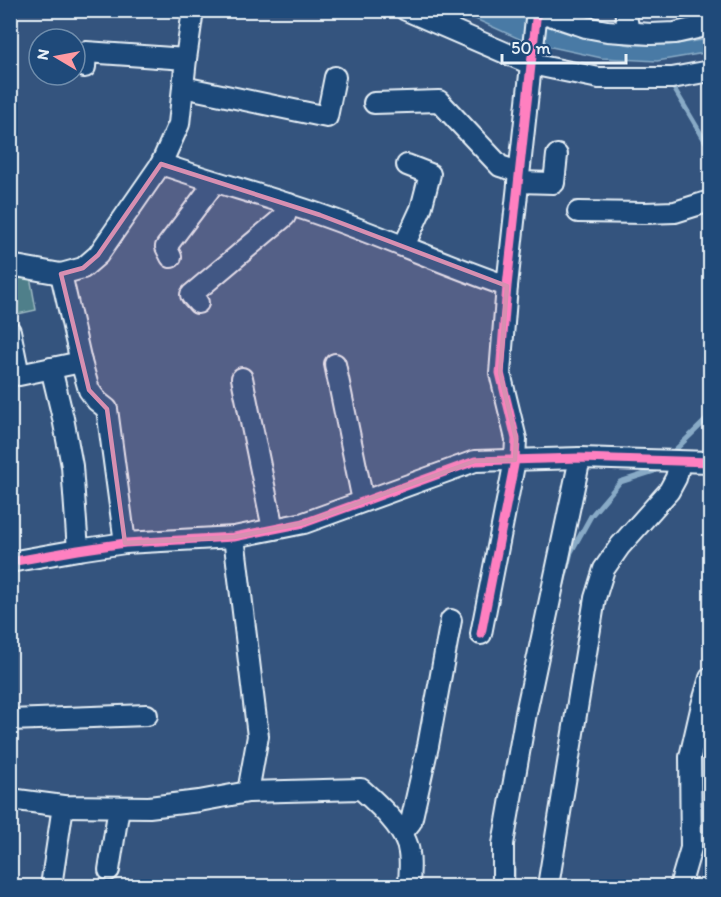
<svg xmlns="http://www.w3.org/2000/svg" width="721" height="897" viewBox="0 0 721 897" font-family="Itim,sans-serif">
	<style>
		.green { fill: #4f7f8a; stroke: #9cb8c1; stroke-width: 1.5 }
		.water { fill: #487aa5; stroke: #88aac6; stroke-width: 1.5 }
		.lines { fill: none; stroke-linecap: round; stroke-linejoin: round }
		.stream { stroke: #88aac6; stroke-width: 5 }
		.minor-casing { stroke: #e8f1f8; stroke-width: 24 }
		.minor { stroke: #1f4a7a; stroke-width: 20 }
		.cycleway-casing { stroke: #1f4a7a; stroke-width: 13 }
		.cycleway { stroke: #ff80c0; stroke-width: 9 }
		.marked { fill: #d78fb1; fill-opacity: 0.2; stroke: #d78fb1; stroke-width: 4.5; stroke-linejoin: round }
	</style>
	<rect width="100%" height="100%" fill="#34547e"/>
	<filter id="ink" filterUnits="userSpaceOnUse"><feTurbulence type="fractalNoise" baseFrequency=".0167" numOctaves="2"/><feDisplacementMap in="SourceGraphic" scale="12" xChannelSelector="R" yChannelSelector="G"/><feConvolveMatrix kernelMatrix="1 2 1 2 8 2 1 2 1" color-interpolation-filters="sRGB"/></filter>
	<g filter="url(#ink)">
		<polygon class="green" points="16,276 30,276 36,310 13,315 11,299 10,280"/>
		<polygon class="water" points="458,11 503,11 573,35 631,45 668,45 710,39 710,52 657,61 602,58 524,41"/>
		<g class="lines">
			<g class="stream">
				<polyline points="675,90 707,144 710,165"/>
				<polyline points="710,331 704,359 710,391"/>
				<polyline points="670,455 706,420 710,396"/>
				<polyline points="563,584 571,552 591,516 620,482 654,471 659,466"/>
				<polyline points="513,864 513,886"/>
			</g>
			<defs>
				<g id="minor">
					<polyline points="406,10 531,64 599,78 672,78 710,71"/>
					<polyline points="535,10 586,27 607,31 651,34 675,33 710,25"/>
					<polyline points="625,10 629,32"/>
					<polyline points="85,67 86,52 186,59"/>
					<polyline points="183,87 327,117 335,77"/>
					<polyline points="374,103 439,101 500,166 519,172"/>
					<path d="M 161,164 C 213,182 266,196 318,214 C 382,236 443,264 507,286"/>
					<polyline points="518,182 554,183 557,155"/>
					<polyline points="578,212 645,213 675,212 710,201"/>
					<polyline points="404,246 421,209 430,174 407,165"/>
					<polyline points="171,257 166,247 209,190 213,182"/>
					<polyline points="10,265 61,274 83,268 98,255 161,164 179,124 186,59 193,10"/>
					<polyline points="61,274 81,362 89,390 97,401 107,409 125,543"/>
					<polyline points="198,303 191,295 285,216 289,204"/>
					<polyline points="10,331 19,375 81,362"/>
					<polyline points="335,364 363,501"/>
					<polyline points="51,368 63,418 72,466 78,550"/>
					<polyline points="242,378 273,529"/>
					<polyline points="234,537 258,736 248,792"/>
					<polyline points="10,562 78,550 125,543 234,537 304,523 475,461 580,458 710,462"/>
					<polyline points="481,634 515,460 516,439 500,373 507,286 537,10"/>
					<polyline points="10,720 147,715"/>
					<path d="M 10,799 L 63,806 L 149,807 L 199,801 L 248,792 L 361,789 C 377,803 407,830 409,853 C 411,864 409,876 409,886"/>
					<polyline points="402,833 411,822 428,746 451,620"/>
					<polyline points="109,870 119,807"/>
					<polyline points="51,886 63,806"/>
					<polyline points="503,886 503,844 526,713 580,458"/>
					<polyline points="548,886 595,598 604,569 620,546 669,491 676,478 680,462"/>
					<polyline points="680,886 691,848 690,757 702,705 710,678"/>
				</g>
			</defs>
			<use href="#minor" class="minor-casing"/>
			<use href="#minor" class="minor"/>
			<defs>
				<g id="cycleway">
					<polyline points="10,562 78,550 125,543 234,537 304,523 475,461 580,458 710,462"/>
					<polyline points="481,634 515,460 516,439 500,373 507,286 537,10"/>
				</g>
			</defs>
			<use href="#cycleway" class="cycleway-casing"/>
			<use href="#cycleway" class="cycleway"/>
		</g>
	</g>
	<path class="marked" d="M 161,164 L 320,215 L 507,286 L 500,373 L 516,439 L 515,460 L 475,461 L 304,523 L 234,537 L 125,543 L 107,409 L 89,390 L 61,274 L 83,268 L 98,255 Z"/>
	<rect width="721" height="897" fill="none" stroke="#1f4a7a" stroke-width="36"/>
	<rect x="18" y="18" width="685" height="861" fill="none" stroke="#e8f1f8" stroke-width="2" filter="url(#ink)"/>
	<g transform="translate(57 57) rotate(280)"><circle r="28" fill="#1f4a7a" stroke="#6f8dac" stroke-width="1.5"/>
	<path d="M0-4.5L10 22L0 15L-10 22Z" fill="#ff9aa2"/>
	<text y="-9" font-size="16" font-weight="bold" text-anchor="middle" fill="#e8f1f8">N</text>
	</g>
	<path d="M502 54v9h124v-9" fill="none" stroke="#e8f1f8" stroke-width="3"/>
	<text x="511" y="54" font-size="18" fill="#e8f1f8" stroke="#1f4a7a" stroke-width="4.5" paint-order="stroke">50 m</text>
</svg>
